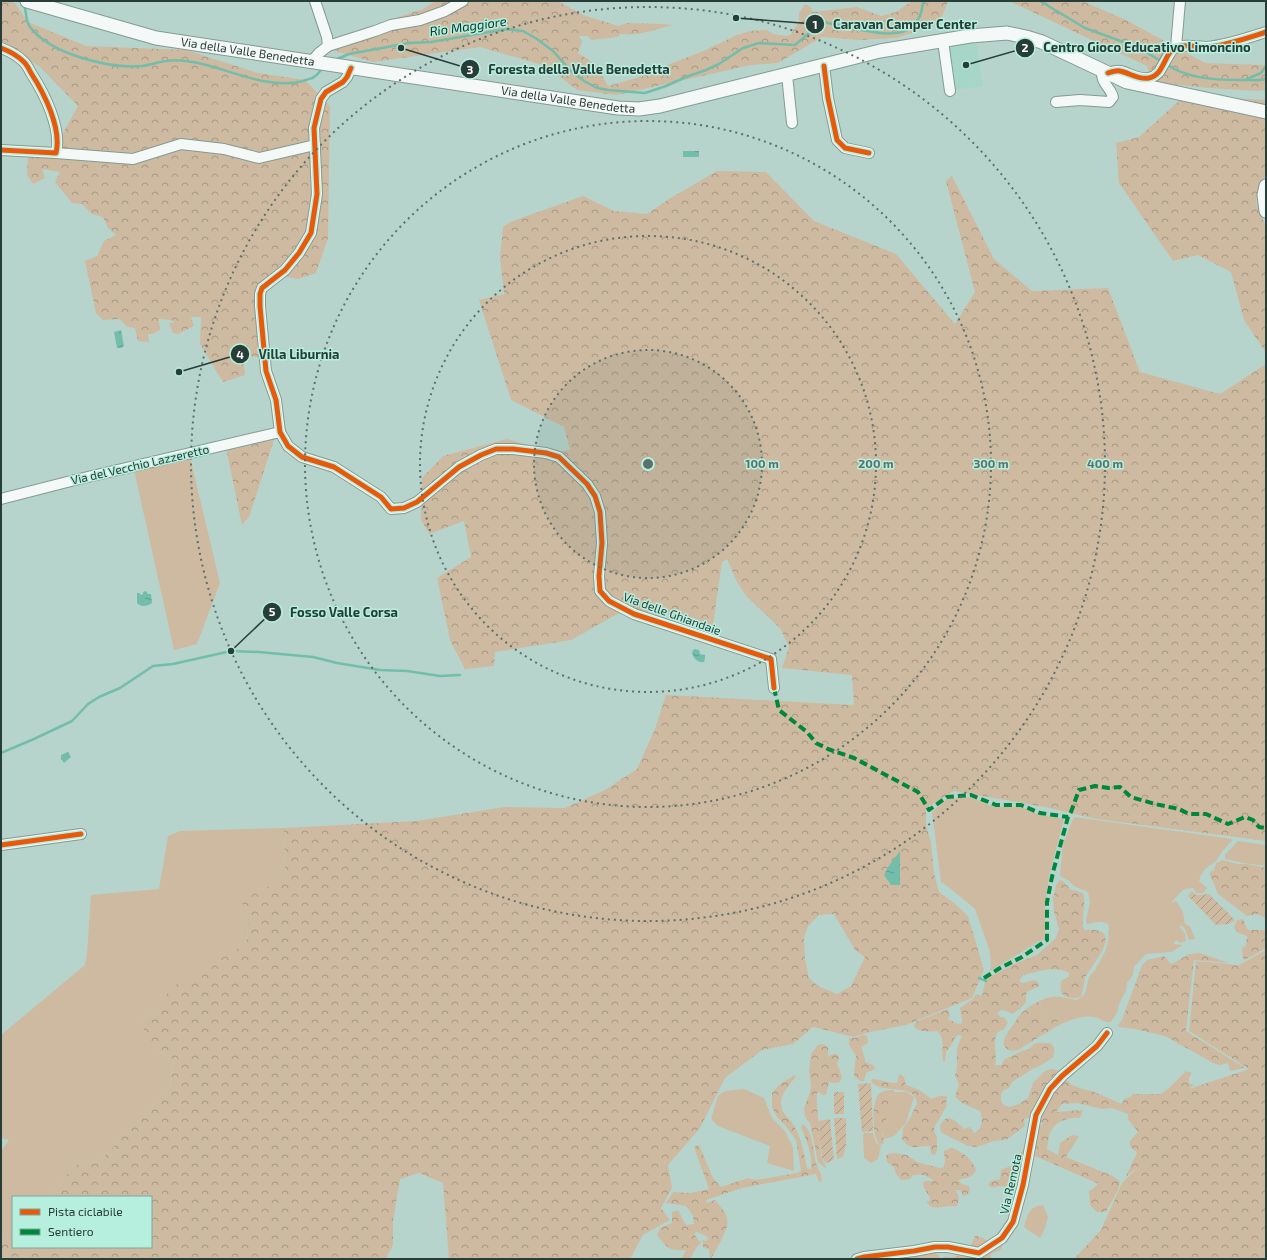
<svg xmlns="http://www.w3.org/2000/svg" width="1267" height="1260" viewBox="0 0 1267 1260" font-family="'Exo 2',sans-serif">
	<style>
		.built { fill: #a5d6c8 }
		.grass { fill: #cdbaa1 }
		.forest { fill: url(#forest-crowns); fill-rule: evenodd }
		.garden { fill: url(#garden-furrows) }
		.water { fill: url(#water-ripples) }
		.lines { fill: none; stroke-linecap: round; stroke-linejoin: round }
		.stream { stroke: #72beaa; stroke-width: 2.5 }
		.minor-casing { stroke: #839a93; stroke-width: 12 }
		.major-casing { stroke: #839a93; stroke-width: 15 }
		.minor { stroke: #f4f9f7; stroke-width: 10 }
		.major { stroke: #f4f9f7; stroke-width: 13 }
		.minor-bridge-casing { stroke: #839a93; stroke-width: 12; stroke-linecap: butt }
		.minor-bridge { stroke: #f4f9f7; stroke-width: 10 }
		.quiet { stroke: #00873e; stroke-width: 4; stroke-dasharray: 8 4; stroke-linecap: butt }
		.cycleway-casing { stroke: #b7efde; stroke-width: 8 }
		.cycleway { stroke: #e8590c; stroke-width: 5 }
		.ring { fill: none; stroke: #59726b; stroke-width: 2; stroke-dasharray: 2 4 }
		.labels { text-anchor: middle; stroke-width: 3; stroke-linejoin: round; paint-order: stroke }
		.street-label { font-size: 12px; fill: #273d37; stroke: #b7efde }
		.water-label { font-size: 13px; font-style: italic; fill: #07352b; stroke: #b7efde }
		.centre { fill: #59726b; stroke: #b7efde; stroke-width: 2 }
		.ring-label { font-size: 12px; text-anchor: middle; font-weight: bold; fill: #59726b; stroke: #b7efde; stroke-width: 3; stroke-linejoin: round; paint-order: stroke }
		.leader { fill: none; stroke: #273d37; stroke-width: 1.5 }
		.callout-dot { fill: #273d37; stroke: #b7efde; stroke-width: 1.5 }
		.mark-label { font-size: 12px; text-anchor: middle; font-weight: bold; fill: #fff }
		.callout-label { font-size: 13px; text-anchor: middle; font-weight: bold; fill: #273d37; stroke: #b7efde; stroke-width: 3; stroke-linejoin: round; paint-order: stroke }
	</style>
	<defs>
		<pattern id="forest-crowns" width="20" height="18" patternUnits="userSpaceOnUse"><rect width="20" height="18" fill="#cdbaa1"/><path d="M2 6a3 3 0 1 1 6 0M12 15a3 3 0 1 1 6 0" fill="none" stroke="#a69884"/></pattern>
		<pattern id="garden-furrows" width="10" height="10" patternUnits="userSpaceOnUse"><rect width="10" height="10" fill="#cdbaa1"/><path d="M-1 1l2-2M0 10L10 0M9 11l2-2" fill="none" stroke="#a69884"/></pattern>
		<pattern id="water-ripples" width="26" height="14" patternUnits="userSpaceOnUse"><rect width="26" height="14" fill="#72beaa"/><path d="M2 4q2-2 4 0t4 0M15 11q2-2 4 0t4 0" fill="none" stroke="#5e9c8b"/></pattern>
	</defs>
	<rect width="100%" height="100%" fill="#b7d4cc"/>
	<polygon class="built" points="976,41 983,86 955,90 949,45"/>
	<g class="grass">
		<polygon points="190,457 220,583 197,644 174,650 134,470"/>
		<polygon points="970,797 994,807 1021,807 1040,815 1064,819 1050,872 1045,901 1045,938 990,971 991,964 990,952 975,909 950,888 941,882 932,812 947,799"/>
		<path d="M 1074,817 L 1233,839 L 1222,852 L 1216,861 L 1205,869 L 1201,875 L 1199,881 L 1207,888 L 1205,891 L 1203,893 L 1196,893 L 1193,888 C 1178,889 1180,895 1171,903 L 1176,901 L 1183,912 L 1185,924 L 1190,926 L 1195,939 L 1189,940 L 1185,929 L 1181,925 L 1180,928 L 1185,933 L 1186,941 L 1179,943 L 1178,941 L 1175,941 L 1174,944 L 1183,945 L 1171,952 L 1146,954 L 1134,967 L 1133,975 L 1127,983 L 1126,991 L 1119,1004 L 1117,1013 L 1111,1022 C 1103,1023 1101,1018 1094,1017 C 1081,1015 1069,1021 1057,1026 L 1058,1019 L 1045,1020 L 1041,1013 L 1042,1000 C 1054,994 1065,998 1077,1000 L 1085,994 L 1089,977 L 1095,970 L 1105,952 L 1108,942 L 1109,925 C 1100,919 1097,923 1087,924 L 1086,921 L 1090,902 L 1088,892 L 1074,886 L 1069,881 L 1060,876 L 1063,844 Z"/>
		<polygon points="284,828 285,879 242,900 248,919 247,939 237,950 158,1010 140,1020 157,1050 173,1059 170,1087 100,1161 75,1165 49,1197 13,1197 13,1232 1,1239 1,1151 9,1140 1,1138 1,1035 85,965 87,954 91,895 159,889 168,836 180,831"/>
		<polygon points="1238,841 1266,845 1266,866 1243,863 1225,859 1225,855"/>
		<polygon points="744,1089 764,1098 772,1118 785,1131 793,1148 794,1171 767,1163 770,1146 718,1126 711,1119 718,1096 725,1091"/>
		<polygon points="895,1092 907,1092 914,1097 906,1123 894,1136 882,1140 888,1097"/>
		<polygon points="864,1133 873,1133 876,1143 881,1146 878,1159 871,1163 864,1158 863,1135"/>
		<path d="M 1043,1205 L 1048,1217 L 1045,1228 L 1040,1238 L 1024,1227 C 1028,1214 1028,1207 1043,1205 Z"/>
		<polygon points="931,1250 940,1256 938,1259 867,1259"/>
	</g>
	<g class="forest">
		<polygon points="1,1 8,1 15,3 28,22 86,46 186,50 258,73 305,80 330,106 328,238 316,273 298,279 281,276 264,281 262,357 243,356 245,375 223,382 200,344 201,317 191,317 194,326 178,334 173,333 169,323 175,322 171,320 158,319 160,326 160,330 153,334 148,334 149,342 138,341 135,328 128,327 119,319 103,320 96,313 85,261 97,256 104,241 116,235 108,228 103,217 92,214 82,204 72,203 55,182 60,172 42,169 45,178 33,184 27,175 28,154 52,153 78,106 40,67 1,41"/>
		<path d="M 436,1 L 558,1 L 583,15 L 618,26 L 627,23 L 664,24 L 672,25 C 655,30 638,36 621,34 L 617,37 L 591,40 L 588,36 L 579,36 L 582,42 L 578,53 L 595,64 L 608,86 L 650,74 L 657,69 L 701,52 L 737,35 L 750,31 L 767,30 L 773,34 L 787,36 L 791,34 L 799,22 L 799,13 L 805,4 L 810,7 L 813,12 L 857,7 L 881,16 L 896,12 L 912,1 L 948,1 L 939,24 L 896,38 L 859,40 L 822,37 L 778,63 L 751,65 L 617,95 L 577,90 L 546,66 L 480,47 L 373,62 L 331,50 L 382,32 L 398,17 L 423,9 Z"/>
		<polygon points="1009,1 1082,1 1126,20 1205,63 1266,65 1266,90 1258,91 1208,88 1152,82 1147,66"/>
		<polygon points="1213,97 1266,100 1266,105 1259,104"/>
		<polygon points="1181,99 1266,114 1266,175 1259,184 1256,202 1261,216 1266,225 1266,353 1244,320 1231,272 1198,255 1173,261 1119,183 1116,143 1139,137"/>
		<path d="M 717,171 L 766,172 L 814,221 L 896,254 L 955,324 L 975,292 L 946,181 L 952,176 L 994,259 L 1032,291 L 1108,288 L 1140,372 L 1220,394 L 1266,364 L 1266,841 L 1096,819 L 1045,807 L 954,791 L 926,808 L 926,825 L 931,842 L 934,873 L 939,892 L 954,903 L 968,916 L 984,970 L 972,998 L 906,1025 L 870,1032 L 854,1037 L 813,1027 L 793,1044 L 762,1050 L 725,1078 L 700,1128 L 668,1165 L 672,1188 L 661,1208 L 670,1220 L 643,1235 L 630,1259 L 449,1259 L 443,1183 L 419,1173 L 400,1179 L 393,1221 L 393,1245 L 386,1259 L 1,1259 L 1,1239 L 13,1232 L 13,1247 L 151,1247 L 151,1197 L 49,1197 L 75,1165 L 100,1161 L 170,1087 L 173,1059 L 157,1050 L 147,1037 L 140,1020 L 158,1010 L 167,994 L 172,987 L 236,950 L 247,939 L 248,919 L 241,900 L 285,878 L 284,828 L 416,821 L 505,807 L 565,808 L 605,790 L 637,769 L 655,729 L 666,695 L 854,705 L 852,675 L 782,668 L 789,647 L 780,628 L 746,596 L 737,582 L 727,559 L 722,562 L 713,625 L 664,613 L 623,611 L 571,640 L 495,652 L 494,666 L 465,669 L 450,640 L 437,578 L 471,557 L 464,521 L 429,534 L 421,520 L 422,478 L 443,456 L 507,439 L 552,452 L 570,450 L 564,427 L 511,400 L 479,300 L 504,294 L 500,257 L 503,227 L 510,222 L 583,196 L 614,211 L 647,214 L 669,199 ZM 834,914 L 855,950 L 865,957 L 851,986 L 837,994 L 818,986 L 809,978 L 805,959 L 804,938 L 808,926 L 819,915 Z"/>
		<polygon points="275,437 249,517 242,525 226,448 243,443 249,446"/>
		<polygon points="1223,860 1237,864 1248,864 1266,868 1266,919 1258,914 1247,916 1218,894 1210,875 1210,872 1214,870 1216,863"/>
		<path d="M 1060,880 L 1063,881 L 1070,889 L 1083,893 C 1087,904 1081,916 1083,927 L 1085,930 C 1126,926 1095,961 1086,976 C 1085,977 1082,994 1081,997 C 1066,1000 1057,996 1062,980 L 1069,977 L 1069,973 C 1054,965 1038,972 1023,975 L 1019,981 L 1022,983 L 1035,980 L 1038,982 L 1039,986 L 1027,992 L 1026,995 L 1026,1002 L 1020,1009 L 1012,1014 C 1007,1011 1004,1009 999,1011 L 998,1014 L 1000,1017 L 1004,1017 L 1008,1023 L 1004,1029 L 998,1032 C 991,1044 998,1052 995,1065 L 1001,1065 L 1005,1059 L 1022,1051 L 1029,1049 L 1034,1044 L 1038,1043 L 1050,1043 C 1056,1048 1055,1052 1052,1058 C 1048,1061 1037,1068 1034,1068 L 1012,1082 L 1009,1088 C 1000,1091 1000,1095 1002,1104 L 1009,1107 L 1019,1104 L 1028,1098 L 1033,1083 L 1045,1071 L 1052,1069 L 1058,1070 L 1061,1073 L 1034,1118 L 1027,1118 L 1024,1119 L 1025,1126 L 1006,1140 L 993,1141 L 984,1145 L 974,1147 L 968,1146 L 944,1134 L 941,1132 L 940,1126 C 947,1111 956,1121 964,1129 L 970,1127 L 974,1133 C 983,1129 983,1120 980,1111 L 962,1103 L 955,1097 L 959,1084 L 955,1076 L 957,1068 L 957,1048 L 962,1036 L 959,1035 L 956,1036 L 952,1044 L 946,1052 L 945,1062 L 943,1061 C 941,1051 946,1039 937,1031 C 930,1032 920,1032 915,1028 L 914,1024 L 918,1021 L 948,1009 L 950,1015 L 948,1019 L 958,1024 L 962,1023 L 962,1020 L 960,1008 L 973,999 L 976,994 L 982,996 L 985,982 L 989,977 L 1019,962 L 1037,955 L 1055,939 L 1059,930 L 1054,911 L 1053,898 L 1056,885 Z"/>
		<polygon points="1243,919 1248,930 1266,930 1266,948 1245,960 1243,959 1242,948 1246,946 1247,936 1239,933 1234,928 1237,920"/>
		<path d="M 1266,950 L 1266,1259 L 1074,1259 L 1101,1230 L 1122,1183 L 1141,1164 L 1125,1178 L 1137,1153 L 1130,1146 L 1130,1141 L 1138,1132 L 1128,1119 L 1128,1114 L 1112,1108 L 1102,1109 L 1077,1103 L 1062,1104 L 1056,1112 L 1083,1110 L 1080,1118 C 1069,1117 1055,1121 1050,1133 C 1048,1138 1048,1144 1047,1149 L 1058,1155 L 1060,1143 L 1072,1135 L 1079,1136 L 1066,1157 L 1113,1176 L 1120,1182 L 1118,1190 L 1106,1212 L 1097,1212 L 1090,1205 L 1089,1191 L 1099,1184 L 1035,1156 L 1037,1130 L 1043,1123 L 1040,1122 L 1039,1118 L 1058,1083 L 1066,1080 L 1072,1085 L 1082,1089 L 1092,1091 L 1122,1104 L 1124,1099 L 1130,1097 L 1133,1094 L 1161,1094 L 1169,1088 L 1186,1071 L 1192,1073 L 1189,1078 L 1189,1083 L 1194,1085 L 1189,1089 L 1249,1069 L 1189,1031 L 1196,961 L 1239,965 Z"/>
		<polygon points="1200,953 1229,963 1194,960 1186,1031 1245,1068 1230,1071 1228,1063 1220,1065 1215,1064 1165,1036 1135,1029 1119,1027 1118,1025 1122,1020 1142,965 1147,960 1164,956 1171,964 1174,963 1189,954"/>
		<path d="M 1042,1000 L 1041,1013 L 1045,1020 L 1054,1017 L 1058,1019 L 1057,1026 L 1018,1050 C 1013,1051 1010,1052 1006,1048 C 998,1042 1012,1027 1016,1021 C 1017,1019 1017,1017 1019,1016 C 1024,1009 1035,1003 1042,1000 Z"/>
		<polygon points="864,1035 867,1036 868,1043 861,1047 865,1058 865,1062 873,1065 875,1069 866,1073 864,1081 860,1081 854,1076 855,1064 856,1056 849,1045 849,1038 854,1038"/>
		<path d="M 822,1044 L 825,1045 L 828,1048 L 828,1057 C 831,1055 835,1052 839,1056 L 839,1059 L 837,1063 L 842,1077 L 840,1082 L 835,1083 L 829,1082 L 826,1095 L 823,1095 L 819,1092 L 817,1093 C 816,1107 819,1122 821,1137 C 821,1143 820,1149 821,1156 C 822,1160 825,1163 826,1167 L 825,1168 L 818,1162 L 810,1123 L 805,1117 L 804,1108 L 810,1092 L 811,1086 L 809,1070 L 811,1054 L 818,1045 Z"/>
		<path d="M 900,1074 L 904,1077 L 906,1085 C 916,1088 924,1092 931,1099 L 939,1096 L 947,1096 L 946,1107 L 934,1128 L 935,1133 L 937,1137 L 937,1150 L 935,1155 L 931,1154 L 930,1146 C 919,1145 911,1152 902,1139 L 903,1128 C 910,1121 912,1112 917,1104 C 916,1081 880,1096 871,1081 L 872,1079 C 880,1079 888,1083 897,1083 L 899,1075 Z"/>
		<path d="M 795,1075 L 796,1076 C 791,1084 781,1092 781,1103 C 781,1111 786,1116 791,1121 C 801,1135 804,1152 807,1168 L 811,1170 C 813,1155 806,1140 801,1127 L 803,1124 C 814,1132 813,1154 817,1166 C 820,1173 821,1171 822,1181 L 819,1182 L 816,1174 L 742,1188 L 706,1200 L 707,1203 L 715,1200 C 719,1205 726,1212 727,1218 C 730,1229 716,1249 711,1259 L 710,1259 L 709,1249 L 703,1248 L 703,1240 L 707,1241 L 708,1238 L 704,1235 L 697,1232 L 694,1234 L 701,1243 L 696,1248 L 690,1259 L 681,1259 L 686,1250 C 669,1251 667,1248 657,1235 L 660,1228 L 672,1223 L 672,1212 L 678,1210 L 686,1225 L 694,1224 L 693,1216 L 686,1206 L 666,1203 L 673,1192 L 690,1193 L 709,1189 L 694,1147 L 699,1145 L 713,1178 L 721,1187 L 748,1178 L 756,1180 L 797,1173 L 801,1171 L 796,1140 L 785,1125 L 777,1117 L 772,1107 L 772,1093 L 780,1084 Z"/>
		<path d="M 894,1090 L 894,1092 L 889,1096 L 885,1126 L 882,1135 L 884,1143 L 880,1145 C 872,1139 871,1101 879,1094 C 883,1090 889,1090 894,1090 Z"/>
		<path d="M 951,1148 C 961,1150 973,1160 976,1170 C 973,1178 966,1178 958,1180 L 962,1184 L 969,1186 L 970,1190 L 968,1194 L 965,1196 L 963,1195 L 960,1190 L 955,1190 C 960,1194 959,1201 957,1206 C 954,1206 952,1206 950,1206 C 941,1206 932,1212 926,1201 L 929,1202 L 930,1198 L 923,1186 L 923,1183 L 925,1181 L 932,1181 L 933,1180 C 928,1175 920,1174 913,1175 L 910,1179 L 901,1180 L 896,1174 L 894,1167 L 887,1162 L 886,1156 L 888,1154 L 894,1153 L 907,1155 L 917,1162 L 940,1168 L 943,1168 L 945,1162 L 944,1151 Z"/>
		<path d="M 1025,1148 L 1021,1178 C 1013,1185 1012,1188 1001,1186 C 996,1186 994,1189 989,1186 L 988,1184 L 991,1181 L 1000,1179 L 1001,1170 L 1005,1168 L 1013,1166 C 1018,1161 1019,1153 1025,1148 Z"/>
		<path d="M 975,1236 C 981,1236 987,1239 989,1244 L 1001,1243 L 1002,1247 L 1000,1250 L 991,1254 L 990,1256 L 993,1259 L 941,1259 C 946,1254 948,1258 953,1257 C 959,1256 966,1252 972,1249 L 971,1245 Z"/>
	</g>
	<g class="garden">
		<polygon points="1192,891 1196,895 1209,894 1235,920 1229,924 1216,925 1188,896"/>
		<polygon points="871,1083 873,1131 862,1132 858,1084"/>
		<rect x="834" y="1092" width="10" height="22"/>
		<polygon points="834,1118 846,1118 846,1144 843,1157 837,1159"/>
		<polygon points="830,1119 834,1160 826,1163 822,1158 819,1121"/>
	</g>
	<g class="water">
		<rect x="683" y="151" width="16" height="6"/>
		<polygon points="121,330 124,346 121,348 117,348 114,332"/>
		<path d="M 146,591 L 148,594 L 151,594 L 152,603 C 147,606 142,608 137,603 L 137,593 L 139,593 L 141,595 L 143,594 L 143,592 Z"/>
		<path d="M 694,649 L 699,650 L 700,654 L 705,655 L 705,658 L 704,662 C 697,663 693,658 692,652 Z"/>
		<polygon points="68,752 71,757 64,763 61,759 61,755"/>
		<polygon points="900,851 900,885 891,885 884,875 888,867"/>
	</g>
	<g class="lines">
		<g class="stream">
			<polyline points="1040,1 1085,28 1137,47 1161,61"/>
			<path d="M 24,5 C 27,13 25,20 30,27 C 50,54 110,69 142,66 C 150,65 158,62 166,61 C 174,59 184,61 193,62 C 228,68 270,92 306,80 C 308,79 312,79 314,77 C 318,75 319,71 323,68"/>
			<path d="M 335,60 L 349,54 L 409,43 L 431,42 L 507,29 L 523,31 L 537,39 L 553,51 L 570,70 L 584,81 L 597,88 L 608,90 L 645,93 L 666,86 L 686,77 L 706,70 L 719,64 L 743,48 L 759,43 L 795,45 L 822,22 C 844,25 887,40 907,30 C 911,28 918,20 920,16 C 922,11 922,6 924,1"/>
			<path d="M 1166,64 C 1188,79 1215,80 1241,80 C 1249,80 1258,81 1266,79"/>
			<polyline points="1247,79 1261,73 1266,66"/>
			<polyline points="1,753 34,739 72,721 88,704 99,697 120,688 153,666 173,664 231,651 259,652 313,657 337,663 380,670 407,671 440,676 460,675"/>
			<polyline points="979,978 986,981"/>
		</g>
		<defs>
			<g id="minor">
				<polyline points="315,1 327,37 328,46"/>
				<polyline points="943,41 950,91"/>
				<polyline points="1176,47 1180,1"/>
				<path d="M 1,48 C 9,51 18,56 24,62 C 27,65 29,69 31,73 C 44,93 62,128 56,153 L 1,150"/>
				<polyline points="311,62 319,53 328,46 375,31 391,25 420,20 445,11 463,1"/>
				<polyline points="824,66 828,98 837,140 845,148 869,153"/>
				<polyline points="351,68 347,77 343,82 326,92 321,99 314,128 317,194 311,233 299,253 285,270 262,288 260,294 260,306 266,371 276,400 280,432 288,446 302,457 334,467 381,497 391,509 404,508 417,502 459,467 481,455 496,449 513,449 546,453 559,457 587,484 595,496 600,512 602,543 599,576 600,591 609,601 634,614 771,659 774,688"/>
				<path d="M 1108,73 C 1111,72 1116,70 1120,71 C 1130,73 1138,80 1149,78 C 1165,75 1164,51 1177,47 C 1187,44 1197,47 1207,47 C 1228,45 1247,38 1266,32"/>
				<polyline points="787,75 792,123"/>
				<path d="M 1056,102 L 1080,100 L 1109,102 L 1113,97 C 1111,88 1099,81 1103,71"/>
				<polyline points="56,153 133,159 181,144 224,149 259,158 315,145"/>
				<polyline points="1,499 75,480 280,432"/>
				<polyline points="1,845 81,834"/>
				<polyline points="857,1259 864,1257 914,1251 935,1247 948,1247 979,1253 1002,1238 1013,1222 1023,1185 1036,1115 1050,1089 1062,1076 1097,1046 1107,1033"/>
			</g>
			<g id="major">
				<path id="s1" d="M 27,1 L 156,38 L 618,108 L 639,109 L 660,106 L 880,51 L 970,36 L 1007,33 L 1026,37 L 1042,42 L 1127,82 L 1266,112"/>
				<polyline points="1266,186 1264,195 1266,211"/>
			</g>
		</defs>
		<use href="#minor" class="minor-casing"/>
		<use href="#major" class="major-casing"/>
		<use href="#minor" class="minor"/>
		<use href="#major" class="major"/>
		<defs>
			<polyline id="minor-bridge" points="1159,72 1170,53"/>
		</defs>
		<use href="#minor-bridge" class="minor-bridge-casing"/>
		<use href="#minor-bridge" class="minor-bridge"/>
		<g class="quiet">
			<polyline points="774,688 779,710 807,732 816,743 828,749 854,758 918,792 929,810 947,797 971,795 996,805 1021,805 1040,813 1068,817"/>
			<polyline points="984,978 1000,968 1022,957 1047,940 1047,902 1053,872 1068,817 1071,812 1079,790 1095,786 1109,788 1120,787 1131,797 1155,804 1179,809 1189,814 1206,814 1228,824 1245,817 1253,820 1259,827 1266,828"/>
		</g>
		<defs>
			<g id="cycleway">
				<path d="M 1,48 C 9,51 18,56 24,62 C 27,65 29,69 31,73 C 44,93 62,128 56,153 L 1,150"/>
				<polyline points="824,66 828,98 837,140 845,148 869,153"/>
				<polyline points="351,68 347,77 343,82 326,92 321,99 314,128 317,194 311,233 299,253 285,270 262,288 260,294 260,306 266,371 276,400 280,432 288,446 302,457 334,467 381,497 391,509 404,508 417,502 459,467 481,455 496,449 513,449 546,453 559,457 587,484 595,496 600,512 602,543 599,576 600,591 609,601 634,614 771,659 774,688"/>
				<path d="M 1108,73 C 1111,72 1116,70 1120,71 C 1130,73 1138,80 1149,78 C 1165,75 1164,51 1177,47 C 1187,44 1197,47 1207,47 C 1228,45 1247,38 1266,32"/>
				<polyline points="1,845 81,834"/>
				<polyline points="857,1259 864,1257 914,1251 935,1247 948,1247 979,1253 1002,1238 1013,1222 1023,1185 1036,1115 1050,1089 1062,1076 1097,1046 1107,1033"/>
			</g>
		</defs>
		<use href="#cycleway" class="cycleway-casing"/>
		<use href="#cycleway" class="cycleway"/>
	</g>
	<circle cx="648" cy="464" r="114" fill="#59726b" fill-opacity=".12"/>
	<g class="ring">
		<circle cx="648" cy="464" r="114"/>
		<circle cx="648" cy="464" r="228"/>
		<circle cx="648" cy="464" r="343"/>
		<circle cx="648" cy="464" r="457"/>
	</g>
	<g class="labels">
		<g class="street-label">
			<text dy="4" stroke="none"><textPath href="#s1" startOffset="227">Via della Valle Benedetta</textPath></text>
			<text dy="4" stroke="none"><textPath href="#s1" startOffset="551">Via della Valle Benedetta</textPath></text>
			<text transform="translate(140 465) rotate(-13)" y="4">Via del Vecchio Lazzeretto</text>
			<text transform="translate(672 614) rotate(20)" y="4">Via delle Ghiandaie</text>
			<text transform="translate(1011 1184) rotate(-77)" y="4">Via Remota</text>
		</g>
		<g class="water-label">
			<text transform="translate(468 26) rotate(-8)" y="5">Rio Maggiore</text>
		</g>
	</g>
	<circle cx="648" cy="464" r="6" class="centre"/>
	<g class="ring-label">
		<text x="762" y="468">100 m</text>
		<text x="876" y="468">200 m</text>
		<text x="991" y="468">300 m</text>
		<text x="1105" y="468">400 m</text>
	</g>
	<path class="leader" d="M736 18L815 24M966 65L1025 48M401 48L470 69M179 372L240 354M231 651L272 612"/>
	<g class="callout-dot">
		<circle cx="736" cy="18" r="4"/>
		<circle cx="966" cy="65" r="4"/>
		<circle cx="401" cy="48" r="4"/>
		<circle cx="179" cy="372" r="4"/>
		<circle cx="231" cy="651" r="4"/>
		<circle cx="815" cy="24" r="10"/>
		<circle cx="1025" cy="48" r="10"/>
		<circle cx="470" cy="69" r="10"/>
		<circle cx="240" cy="354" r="10"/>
		<circle cx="272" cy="612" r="10"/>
	</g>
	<g class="mark-label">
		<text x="815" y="29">1</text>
		<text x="1025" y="52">2</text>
		<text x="470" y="74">3</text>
		<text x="240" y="359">4</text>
		<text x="272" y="616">5</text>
	</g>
	<g class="callout-label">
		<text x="905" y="29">Caravan Camper Center</text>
		<text x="1147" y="52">Centro Gioco Educativo Limoncino</text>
		<text x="579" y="74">Foresta della Valle Benedetta</text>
		<text x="299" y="359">Villa Liburnia</text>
		<text x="344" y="617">Fosso Valle Corsa</text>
	</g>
	<rect width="1267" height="1260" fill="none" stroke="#273d37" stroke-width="4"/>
	<rect x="12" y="1196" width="140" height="52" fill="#b7efde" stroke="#7da89b"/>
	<rect x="20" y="1209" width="20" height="6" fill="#e8590c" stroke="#7da89b"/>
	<text x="48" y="1216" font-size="12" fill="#273d37">Pista ciclabile</text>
	<rect x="20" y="1229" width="20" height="6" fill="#00873e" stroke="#7da89b"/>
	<text x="48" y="1236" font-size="12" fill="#273d37">Sentiero</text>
</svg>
